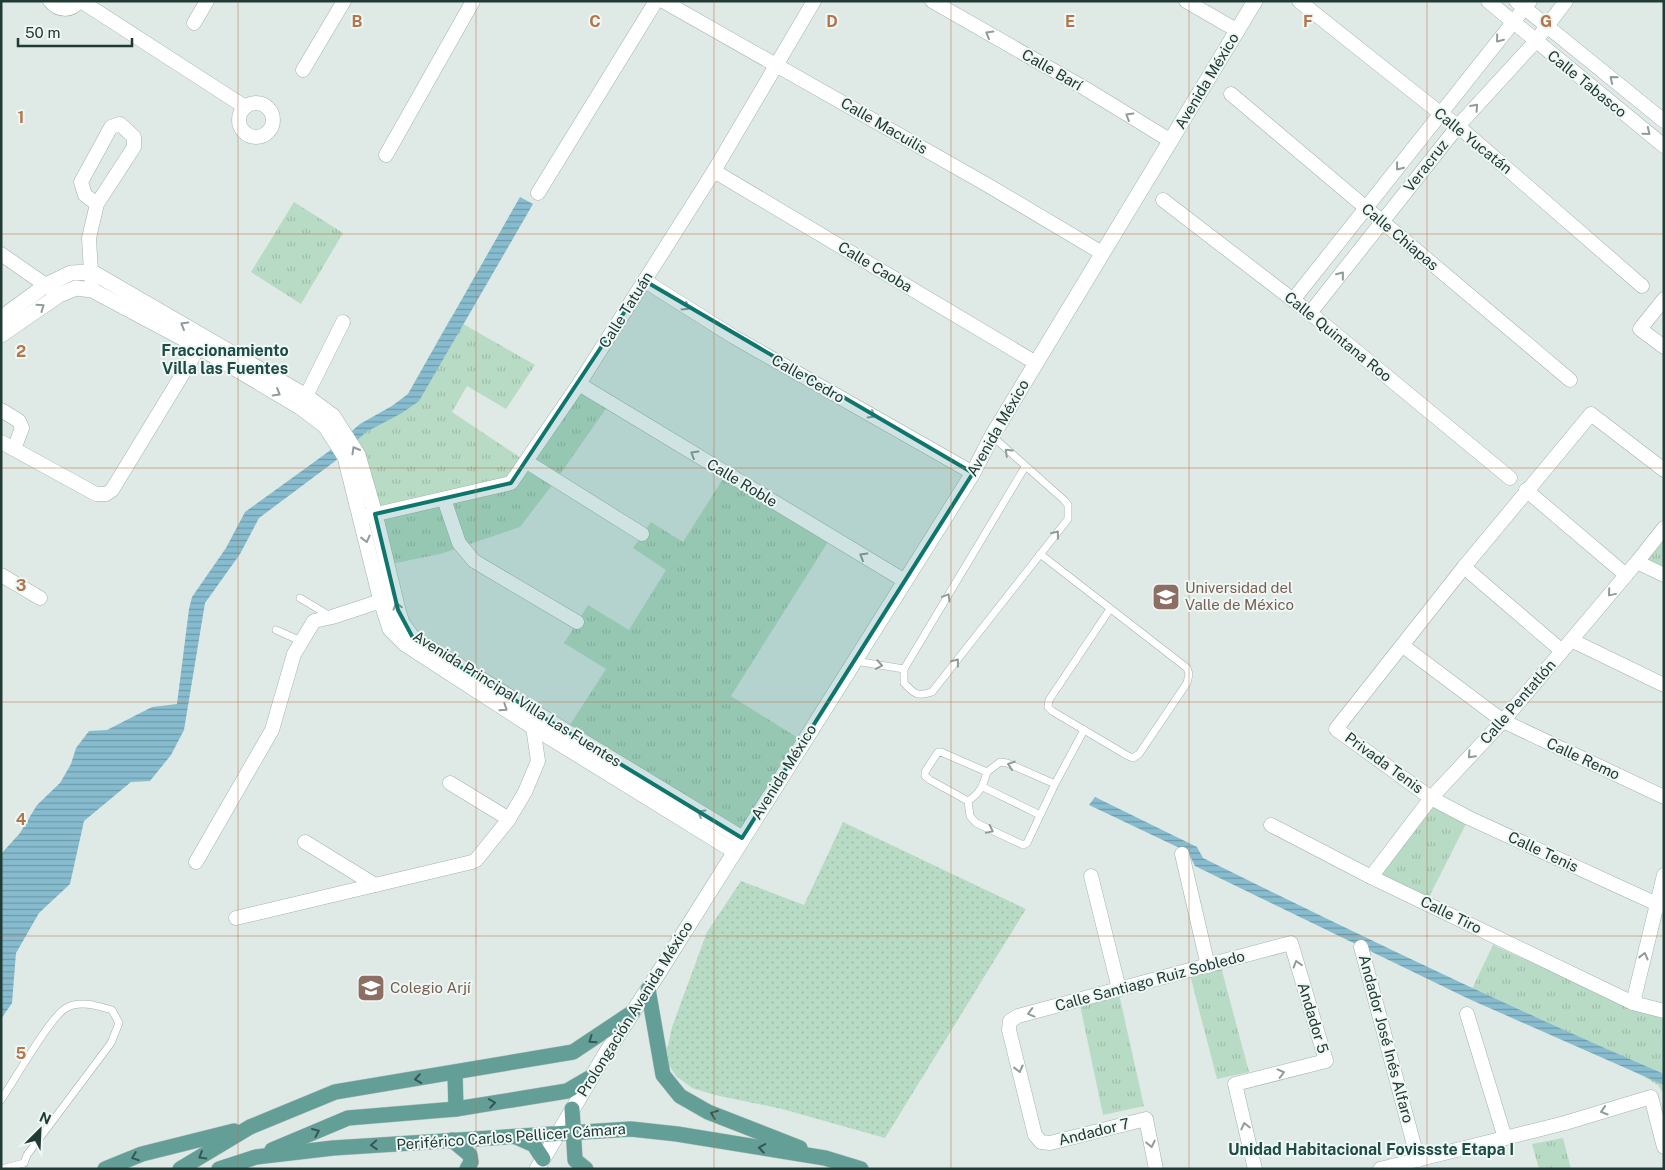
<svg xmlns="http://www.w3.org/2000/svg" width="1665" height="1170" viewBox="0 0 1665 1170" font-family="'Public Sans',sans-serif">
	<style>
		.grass { fill: url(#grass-dots) }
		.park { fill: url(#park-tufts) }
		.water { fill: url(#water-rules) }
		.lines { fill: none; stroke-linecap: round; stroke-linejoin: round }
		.service-casing { stroke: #a2b2ae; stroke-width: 8 }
		.minor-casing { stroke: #a2b2ae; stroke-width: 15 }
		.tertiary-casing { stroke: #a2b2ae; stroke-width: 16 }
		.secondary-casing { stroke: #9eb6b0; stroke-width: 16 }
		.primary-casing { stroke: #bcc4c3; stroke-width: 16 }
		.service { stroke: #fff; stroke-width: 7 }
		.minor { stroke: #fff; stroke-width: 14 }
		.tertiary { stroke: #fff; stroke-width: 15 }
		.secondary { stroke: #fff; stroke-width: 15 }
		.primary { stroke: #649f97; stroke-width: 15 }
		.oneway { stroke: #909c9a }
		.oneway2 { stroke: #345853 }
		.marked { fill: #0f766e; fill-opacity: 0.2; stroke: #0f766e; stroke-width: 4; stroke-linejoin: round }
		.grid { fill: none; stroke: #b2754d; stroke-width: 1; stroke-opacity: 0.55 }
		.labels { text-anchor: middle; stroke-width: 4; stroke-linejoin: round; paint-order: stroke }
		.street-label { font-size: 15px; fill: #203a36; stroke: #eff7f4 }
		.education-label { font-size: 15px; fill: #785e54; stroke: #eff7f4; text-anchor: start }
		.neighbourhood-label { font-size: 16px; font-weight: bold; fill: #1d4b45; stroke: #eff7f4 }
		.grid-label { font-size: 16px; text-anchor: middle; font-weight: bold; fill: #b2754d; stroke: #eff7f4; stroke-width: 4; stroke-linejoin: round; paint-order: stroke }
	</style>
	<defs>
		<pattern id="grass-dots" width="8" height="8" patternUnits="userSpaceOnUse" patternTransform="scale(1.25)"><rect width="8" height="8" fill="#b8dbc5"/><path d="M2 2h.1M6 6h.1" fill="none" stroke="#9ebdaa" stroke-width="1.8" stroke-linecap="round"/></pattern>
		<pattern id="park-tufts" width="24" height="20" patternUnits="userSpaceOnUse" patternTransform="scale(1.25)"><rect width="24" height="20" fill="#b8dbc5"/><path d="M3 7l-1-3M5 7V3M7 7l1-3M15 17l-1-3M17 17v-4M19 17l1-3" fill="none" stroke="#9ebdaa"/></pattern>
		<pattern id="water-rules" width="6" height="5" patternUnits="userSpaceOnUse" patternTransform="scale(1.25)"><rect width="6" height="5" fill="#87bccf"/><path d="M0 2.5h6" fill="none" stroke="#6e9aa9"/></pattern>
	</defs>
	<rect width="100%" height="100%" fill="#dfeae6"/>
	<polygon class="grass" points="843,822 1026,909 885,1138 782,1109 715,1095 692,1088 676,1076 669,1065 667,1050 672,1027 707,932 741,881 804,905"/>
	<g class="park">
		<polygon points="294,202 343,233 301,304 251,272"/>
		<polygon points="451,317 535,365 506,409 467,386 452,412 527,462 579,384 610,403 556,480 520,527 440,554 386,565 346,436 360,424 392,406 408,394"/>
		<polygon points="726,474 831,537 731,696 803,741 742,838 566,731 606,669 564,643 588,605 629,630 666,570 633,548 651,522 683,542"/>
		<polygon points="1664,525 1664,570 1640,558"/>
		<polygon points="1431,798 1469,818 1426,903 1371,877"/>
		<polygon points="1493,945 1631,1008 1664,1015 1664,1095 1658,1085 1643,1076 1472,989"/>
		<polygon points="1221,967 1249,1072 1217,1079 1190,975"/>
		<polygon points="1119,994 1144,1106 1103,1115 1079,1000"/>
		<polygon points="1563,1138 1571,1169 1539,1169 1532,1144"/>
	</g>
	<g class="water">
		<polygon points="520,197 533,204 419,401 402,413 366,432 334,462 259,518 240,554 205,603 184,730 171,755 150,781 131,782 84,821 70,884 39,913 16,953 12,1003 1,1019 1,854 20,833 37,805 60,783 71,764 76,748 89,731 107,730 152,707 177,704 189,609 192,597 226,548 245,512 328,452 360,424 392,406 408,394"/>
		<path d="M 1095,797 L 1197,847 L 1203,858 C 1355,933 1508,1007 1664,1074 L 1664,1085 L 1469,999 L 1195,866 L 1188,852 L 1089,805 Z"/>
	</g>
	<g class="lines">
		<defs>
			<g id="service">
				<path d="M 992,436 L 1064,500 L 1068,505 L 1068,519 L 932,692 C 918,697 914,694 904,683 L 904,669 L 1025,467"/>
				<polyline points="1040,554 1187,668 1189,674 1187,683 1139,754 1133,758 1128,756 1052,711 1048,707 1049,700 1110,609"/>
				<polyline points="300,598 330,616"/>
				<polyline points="276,630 301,641"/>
				<polyline points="855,661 904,669"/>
				<polyline points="1055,784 1007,763 1000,762 987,772 941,752 938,752 925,772 925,776 930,780 968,801 970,816 976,823 1023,845 1027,843 1055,784 1084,730"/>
				<polyline points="983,787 1040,815"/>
				<path d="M 968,801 C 980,793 983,786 987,772"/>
				<path d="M 1,1100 C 14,1081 50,1017 66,1008 C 80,1000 98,1006 112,1010 L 119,1023 L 111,1043 L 27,1155 L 24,1163"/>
				<polyline points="2,1169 24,1163"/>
			</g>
			<g id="minor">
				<path d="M 50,1 C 58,11 71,12 79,1"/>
				<polyline points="81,1 245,107"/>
				<polyline points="663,1 984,183 1102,253"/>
				<polyline points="932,1 1086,89 1171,141"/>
				<polyline points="1186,1 1238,31"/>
				<polyline points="1299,1 1440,113 1458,126 1642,286"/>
				<polyline points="1488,1 1664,146"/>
				<polyline points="1516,1 1664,121"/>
				<polyline points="194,23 207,1"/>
				<polyline points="303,70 344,1"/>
				<polyline points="1231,94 1570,380"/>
				<circle cx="256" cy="120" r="17"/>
				<polyline points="386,155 473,1"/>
				<polyline points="714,171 1036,363"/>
				<polyline points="538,193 656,1"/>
				<polyline points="1163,200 1310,313 1510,478"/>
				<polyline points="1,254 54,291"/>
				<polyline points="645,281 734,337 973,473"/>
				<polyline points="92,290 89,238 97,204 134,147 134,137 120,124 111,127 81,182 85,195 97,204"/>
				<polyline points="1664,299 1640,329 1664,347"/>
				<polyline points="1293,300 1530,1"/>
				<polyline points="1310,313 1458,126 1535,42 1566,1"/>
				<polyline points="579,384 905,581"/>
				<polyline points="302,404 343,322"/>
				<polyline points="1,410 19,421 22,428 14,449"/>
				<polyline points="1,442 96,494 106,494 112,490 199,347"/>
				<polyline points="527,462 642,534"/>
				<polyline points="1664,470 1591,414 1464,567 1336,729 1431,798 1469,818 1657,904 1664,906"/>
				<polyline points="1526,490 1626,575"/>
				<polyline points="444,499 459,543 474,561 577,622"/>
				<polyline points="364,517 511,483 579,384 714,171 814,1"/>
				<polyline points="1637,562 1664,575"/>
				<polyline points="1464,567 1562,651"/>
				<polyline points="1,575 40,598"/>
				<polyline points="1571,640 1664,685"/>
				<polyline points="1403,646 1503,721 1664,797"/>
				<polyline points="450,783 509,819"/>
				<polyline points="1271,825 1371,877 1633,1003 1664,1011"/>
				<polyline points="305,842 375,885"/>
				<polyline points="1182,854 1208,966"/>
				<polyline points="196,862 272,730 294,654 314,621 332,617 381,601"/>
				<polyline points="1091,876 1119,989"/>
				<polyline points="1371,877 1431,798 1503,721 1637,562 1664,528"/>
				<polyline points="236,918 472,862 476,860 509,819 525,792 538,761 533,727"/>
				<polyline points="1361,947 1418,1160"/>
				<polyline points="1633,1003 1664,875"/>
				<polyline points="1467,1014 1505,1138"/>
				<polyline points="1156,1169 1146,1119 1050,1143 1041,1142 1035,1135 1009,1030 1010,1021 1018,1016 1291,943 1326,1061 1235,1084 1255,1169"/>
				<polyline points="1380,1169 1565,1123 1651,1097 1664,1147"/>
			</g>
			<g id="tertiary">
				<polyline points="1,318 46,285 71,273 92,272 306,396 333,416 358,455 375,514 398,610 402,623 413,638 742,838"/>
				<polyline points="1,335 59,295 76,288 92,290 199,347 300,407 325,426 345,457 381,601 390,629 405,644 533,727 734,851"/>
			</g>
			<polyline id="secondary" points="537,1169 606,1053 656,977 973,473 992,436 1255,1"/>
			<g id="primary">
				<polyline points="648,989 663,1075 680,1096 708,1112 800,1148"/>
				<polyline points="455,1073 456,1109"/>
				<polyline points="572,1109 575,1160 586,1169"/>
				<polyline points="516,1137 534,1145 543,1159"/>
				<polyline points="452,1140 470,1155 471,1162 467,1169"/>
				<polyline points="272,1150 348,1118 456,1109 567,1091 591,1077"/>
				<polyline points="105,1169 142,1154 234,1131"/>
				<polyline points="180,1169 250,1127 335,1092 573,1052 633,1012"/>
				<polyline points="219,1169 256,1157 333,1148 631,1129 677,1134 825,1158 861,1169"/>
			</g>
		</defs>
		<use href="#service" class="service-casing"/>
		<use href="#minor" class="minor-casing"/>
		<use href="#tertiary" class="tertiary-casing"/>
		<use href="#secondary" class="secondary-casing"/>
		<use href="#primary" class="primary-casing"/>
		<use href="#service" class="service"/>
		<use href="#minor" class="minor"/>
		<use href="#tertiary" class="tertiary"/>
		<use href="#secondary" class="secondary"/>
		<use href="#primary" class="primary"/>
	</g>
	<defs><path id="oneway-chevron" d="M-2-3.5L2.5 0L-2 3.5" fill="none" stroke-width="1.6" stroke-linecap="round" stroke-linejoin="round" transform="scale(1.25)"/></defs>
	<g class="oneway">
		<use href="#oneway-chevron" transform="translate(989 34) rotate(-150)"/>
		<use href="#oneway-chevron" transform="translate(1499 39) rotate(129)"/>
		<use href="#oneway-chevron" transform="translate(1613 79) rotate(-141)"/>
		<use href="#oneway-chevron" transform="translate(1475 107) rotate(-48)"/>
		<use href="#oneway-chevron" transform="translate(1129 116) rotate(-149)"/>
		<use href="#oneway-chevron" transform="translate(1647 132) rotate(39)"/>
		<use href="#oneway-chevron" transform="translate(1399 167) rotate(128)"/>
		<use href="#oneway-chevron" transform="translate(1341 275) rotate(-51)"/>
		<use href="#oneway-chevron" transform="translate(41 307) rotate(-35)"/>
		<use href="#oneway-chevron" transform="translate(686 307) rotate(32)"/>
		<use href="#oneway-chevron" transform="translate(184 325) rotate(-150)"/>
		<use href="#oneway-chevron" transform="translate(277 393) rotate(31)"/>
		<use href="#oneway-chevron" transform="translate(872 415) rotate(30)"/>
		<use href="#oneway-chevron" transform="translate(355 450) rotate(-120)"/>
		<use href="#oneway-chevron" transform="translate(1008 452) rotate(-137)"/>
		<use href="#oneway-chevron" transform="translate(694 454) rotate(-149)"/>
		<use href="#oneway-chevron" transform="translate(1056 534) rotate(-52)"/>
		<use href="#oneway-chevron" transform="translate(366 539) rotate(76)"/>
		<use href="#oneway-chevron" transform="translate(863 556) rotate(-150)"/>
		<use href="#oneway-chevron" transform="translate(1611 593) rotate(130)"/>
		<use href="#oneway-chevron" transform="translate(947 597) rotate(-59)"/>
		<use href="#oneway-chevron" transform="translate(397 606) rotate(-106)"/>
		<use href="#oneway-chevron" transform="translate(956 662) rotate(-52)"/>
		<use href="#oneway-chevron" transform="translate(879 665) rotate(10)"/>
		<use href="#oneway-chevron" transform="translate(504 708) rotate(33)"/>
		<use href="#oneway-chevron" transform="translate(1471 755) rotate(133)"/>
		<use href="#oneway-chevron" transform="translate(1011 765) rotate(-162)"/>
		<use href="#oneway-chevron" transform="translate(701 813) rotate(-149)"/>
		<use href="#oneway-chevron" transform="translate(990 830) rotate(26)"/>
		<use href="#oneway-chevron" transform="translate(1644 956) rotate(-76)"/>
		<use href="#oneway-chevron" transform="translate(1297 964) rotate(-107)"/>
		<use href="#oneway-chevron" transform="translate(1031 1013) rotate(165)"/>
		<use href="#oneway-chevron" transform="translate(1019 1069) rotate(76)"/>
		<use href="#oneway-chevron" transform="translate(1281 1073) rotate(-14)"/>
		<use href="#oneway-chevron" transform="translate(1604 1111) rotate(163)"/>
		<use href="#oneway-chevron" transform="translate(1245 1126) rotate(-103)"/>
		<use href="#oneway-chevron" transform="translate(1151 1144) rotate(78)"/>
	</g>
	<g class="oneway2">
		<use href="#oneway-chevron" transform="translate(592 1040) rotate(146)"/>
		<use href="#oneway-chevron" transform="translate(418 1079) rotate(171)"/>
		<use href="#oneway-chevron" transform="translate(492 1103) rotate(-9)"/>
		<use href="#oneway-chevron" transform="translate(714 1114) rotate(-159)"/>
		<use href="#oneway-chevron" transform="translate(316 1132) rotate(-23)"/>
		<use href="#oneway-chevron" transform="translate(374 1145) rotate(176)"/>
		<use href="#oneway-chevron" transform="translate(762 1148) rotate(-171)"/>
		<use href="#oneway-chevron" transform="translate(202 1156) rotate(149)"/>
		<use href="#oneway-chevron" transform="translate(135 1157) rotate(159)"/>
	</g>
	<path class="marked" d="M 645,281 L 973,473 L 742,838 L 413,638 L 398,610 L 375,514 L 511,483 Z"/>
	<path class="grid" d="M 238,1 L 238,1169M 476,1 L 476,1169M 714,1 L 714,1169M 951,1 L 951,1169M 1189,1 L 1189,1169M 1427,1 L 1427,1169M 1,234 L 1664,234M 1,468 L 1664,468M 1,702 L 1664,702M 1,936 L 1664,936"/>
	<defs>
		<symbol id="university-square" viewBox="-11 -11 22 22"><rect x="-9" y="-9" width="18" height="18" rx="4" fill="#8d6e63" stroke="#eff7f4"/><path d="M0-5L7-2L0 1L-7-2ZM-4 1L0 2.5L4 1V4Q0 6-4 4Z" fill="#fff"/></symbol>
		<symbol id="school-square" viewBox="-11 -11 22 22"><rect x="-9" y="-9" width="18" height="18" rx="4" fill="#8d6e63" stroke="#eff7f4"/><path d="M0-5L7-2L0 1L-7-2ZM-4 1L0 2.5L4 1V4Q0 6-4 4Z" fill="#fff"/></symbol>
	</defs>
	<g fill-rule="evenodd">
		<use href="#university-square" x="1150" y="581" width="32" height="32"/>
		<use href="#school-square" x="355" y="972" width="32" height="32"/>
	</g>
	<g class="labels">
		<g class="street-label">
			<text transform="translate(1052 70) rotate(30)" y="5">Calle Barí</text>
			<text transform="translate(1207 81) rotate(-59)" y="5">Avenida México</text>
			<text transform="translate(1587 84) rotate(39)" y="5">Calle Tabasco</text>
			<text transform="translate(884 126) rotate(30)" y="5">Calle Macuilis</text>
			<text transform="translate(1473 141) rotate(39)" y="5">Calle Yucatán</text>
			<text transform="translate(1426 166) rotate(-52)" y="5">Veracruz</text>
			<text transform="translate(1400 237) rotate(40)" y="5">Calle Chiapas</text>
			<text transform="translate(875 267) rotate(31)" y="5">Calle Caoba</text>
			<text transform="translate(626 310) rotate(-58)" y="5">Calle Tatuán</text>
			<text transform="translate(1338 337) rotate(39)" y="5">Calle Quintana Roo</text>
			<text transform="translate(808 379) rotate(30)" y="5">Calle Cedro</text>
			<text transform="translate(998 428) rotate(-60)" y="5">Avenida México</text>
			<text transform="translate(742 483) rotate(31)" y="5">Calle Roble</text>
			<text transform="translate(517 699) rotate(32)" y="5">Avenida Principal Villa Las Fuentes</text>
			<text transform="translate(1518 702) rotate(-49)" y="5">Calle Pentatlón</text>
			<text transform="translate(1583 759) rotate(25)" y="5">Calle Remo</text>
			<text transform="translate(1384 763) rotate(36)" y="5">Privada Tenis</text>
			<text transform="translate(784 772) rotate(-58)" y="5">Avenida México</text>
			<text transform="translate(1543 852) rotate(25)" y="5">Calle Tenis</text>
			<text transform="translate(1451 915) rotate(26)" y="5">Calle Tiro</text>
			<text transform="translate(1150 981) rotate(-15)" y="5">Calle Santiago Ruiz Sobledo</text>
			<text transform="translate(635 1009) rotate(-58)" y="5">Prolongación Avenida México</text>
			<text transform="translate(1313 1018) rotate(73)" y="5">Andador 5</text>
			<text transform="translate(1386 1039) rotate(75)" y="5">Andador José Inés Alfaro</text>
			<text transform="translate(1094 1132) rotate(-14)" y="5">Andador 7</text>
			<text transform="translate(511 1137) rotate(-4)" y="5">Periférico Carlos Pellicer Cámara</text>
		</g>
		<g class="education-label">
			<text x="1185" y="593">Universidad del<tspan x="1185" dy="17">Valle de México</tspan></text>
			<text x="390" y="993">Colegio Arjí</text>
		</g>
		<g class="neighbourhood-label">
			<text x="225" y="356">Fraccionamiento<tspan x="225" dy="18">Villa las Fuentes</tspan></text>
			<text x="1371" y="1155">Unidad Habitacional Fovissste Etapa I</text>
		</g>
	</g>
	<g class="grid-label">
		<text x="357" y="27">B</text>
		<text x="595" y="27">C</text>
		<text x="832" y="27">D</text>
		<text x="1070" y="27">E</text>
		<text x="1308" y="27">F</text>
		<text x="1546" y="27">G</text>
		<text x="21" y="123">1</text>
		<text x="21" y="357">2</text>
		<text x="21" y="591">3</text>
		<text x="21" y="825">4</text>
		<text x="21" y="1059">5</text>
	</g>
	<rect width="1665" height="1170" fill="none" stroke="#203a36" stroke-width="5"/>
	<g transform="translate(40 1130) rotate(24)" stroke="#eff7f4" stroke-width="4" paint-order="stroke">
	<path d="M0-4L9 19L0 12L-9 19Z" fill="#203a36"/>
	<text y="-8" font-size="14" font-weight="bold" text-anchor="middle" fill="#203a36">N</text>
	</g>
	<path d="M18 38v8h114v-8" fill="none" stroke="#203a36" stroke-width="2.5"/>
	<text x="25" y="38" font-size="15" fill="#203a36" stroke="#eff7f4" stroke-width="4" paint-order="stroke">50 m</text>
</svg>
